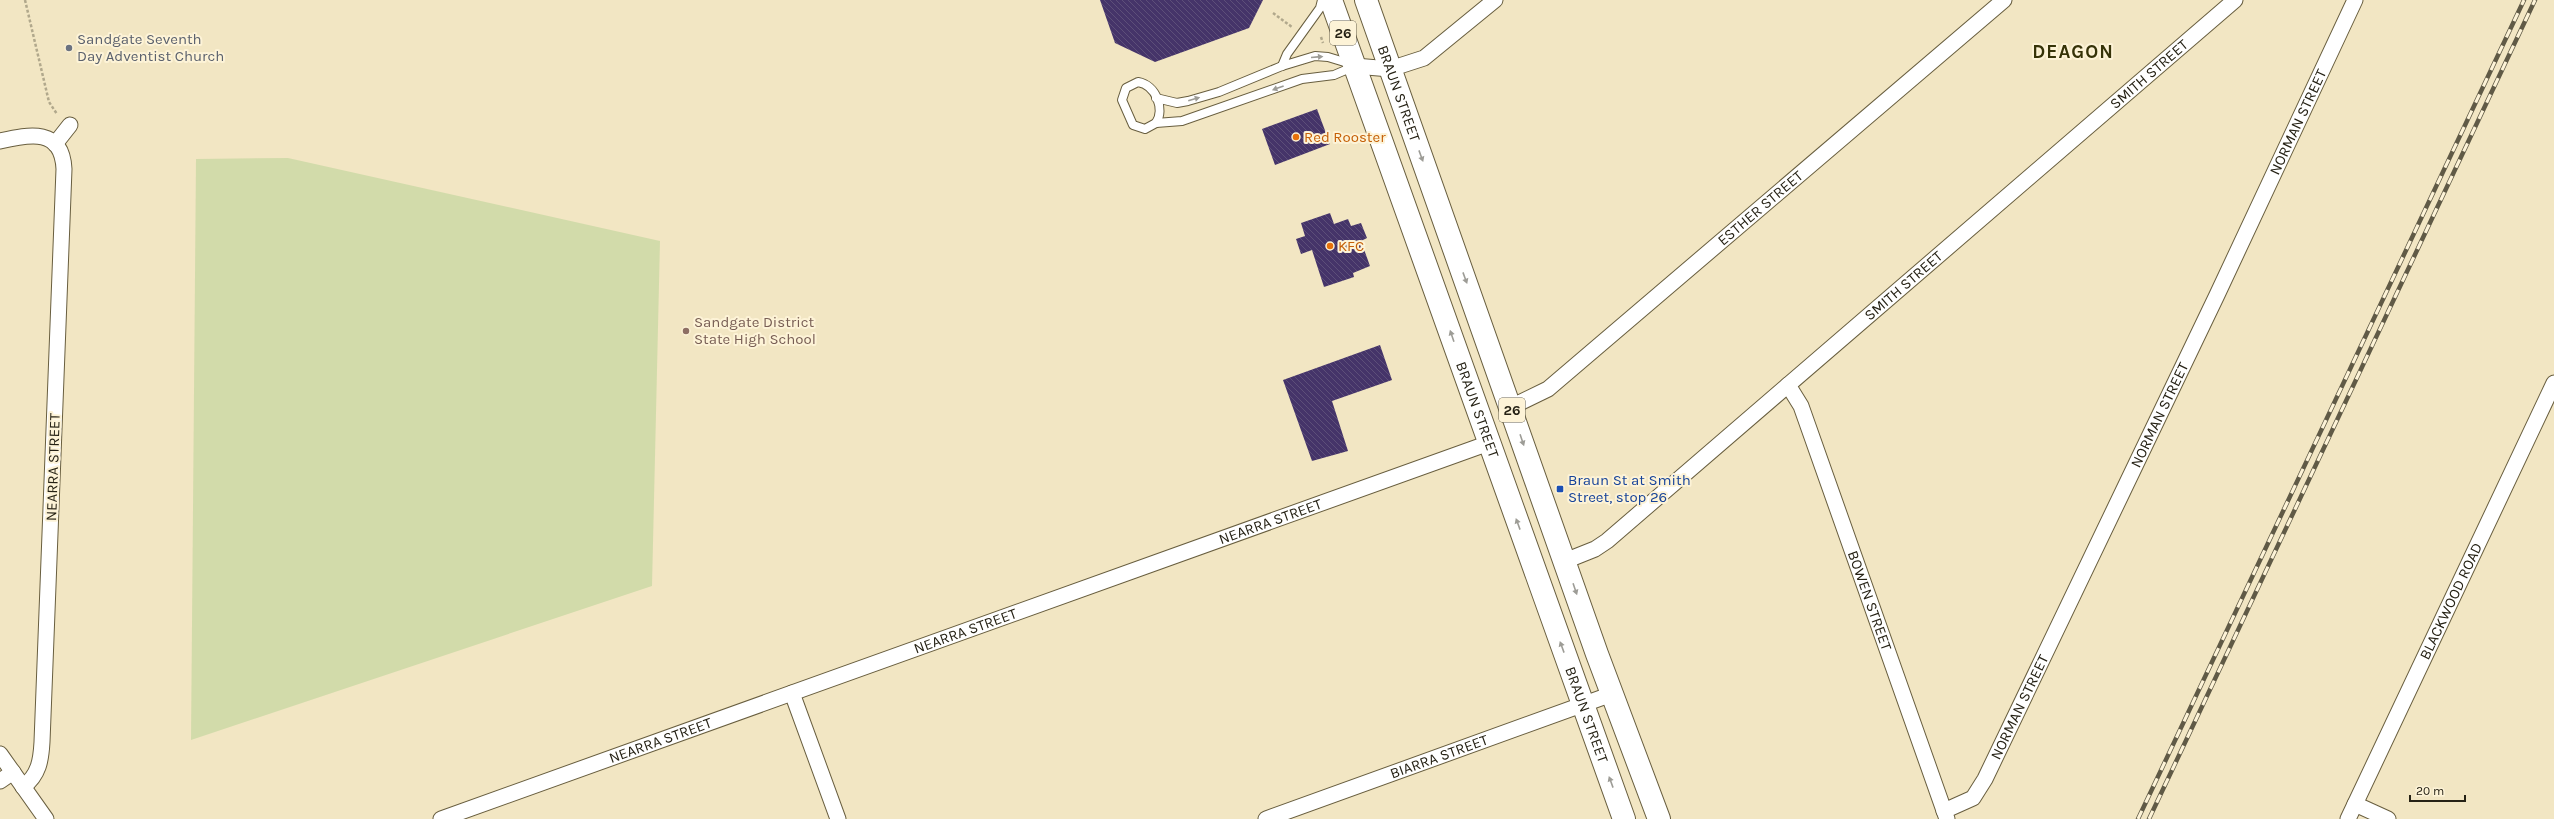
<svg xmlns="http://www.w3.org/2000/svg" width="2554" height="819" viewBox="0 0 2554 819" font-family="Karla,sans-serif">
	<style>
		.grass { fill: #d2dbaa }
		.building { fill: url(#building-back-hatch) }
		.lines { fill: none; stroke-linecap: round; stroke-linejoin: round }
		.lane-casing { stroke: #685e3f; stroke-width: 10 }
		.street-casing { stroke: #685e3f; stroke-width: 17 }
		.highway-casing { stroke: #685e3f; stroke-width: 24 }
		.path { stroke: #b1a88c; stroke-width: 2.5; stroke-dasharray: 3 2; stroke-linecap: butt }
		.lane { stroke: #fff; stroke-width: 8 }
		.street { stroke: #fff; stroke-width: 15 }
		.highway { stroke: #fff; stroke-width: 22 }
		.rail-casing { stroke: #605a46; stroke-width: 4.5 }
		.rail { stroke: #fdf3d7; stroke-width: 3; stroke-dasharray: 9; stroke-linecap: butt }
		.oneway { fill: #9d9c96 }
		.worship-dot { fill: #6b7280; stroke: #fdf3d7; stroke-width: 1.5 }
		.food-dot { fill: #e8710a; stroke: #fdf3d7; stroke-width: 1.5 }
		.education-dot { fill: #8d6e63; stroke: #fdf3d7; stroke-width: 1.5 }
		.transit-dot { fill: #1a4fb4; stroke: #fdf3d7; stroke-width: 1.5 }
		.labels { text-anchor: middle; stroke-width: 4; stroke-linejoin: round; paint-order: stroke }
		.shield { fill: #fdf3d7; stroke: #66614f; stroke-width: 1 }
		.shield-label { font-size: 14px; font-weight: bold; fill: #262215 }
		.worship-label { font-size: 15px; fill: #5b616d; stroke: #fdf3d7; text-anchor: start }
		.street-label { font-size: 15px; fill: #262215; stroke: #fdf3d7 }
		.food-label { font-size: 15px; fill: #c56008; stroke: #fdf3d7; text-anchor: start }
		.education-label { font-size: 15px; fill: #785e54; stroke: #fdf3d7; text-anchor: start }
		.transit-label { font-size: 15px; fill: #164399; stroke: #fdf3d7; text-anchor: start }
		.district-label { font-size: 19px; font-weight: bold; letter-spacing: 1px; fill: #363308; stroke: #fdf3d7 }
	</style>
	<defs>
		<pattern id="building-back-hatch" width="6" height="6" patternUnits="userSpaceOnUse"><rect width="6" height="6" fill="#453469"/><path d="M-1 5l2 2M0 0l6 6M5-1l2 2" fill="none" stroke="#5d4f79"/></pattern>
	</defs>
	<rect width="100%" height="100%" fill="#f2e6c3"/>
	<polygon class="grass" points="288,158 660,241 652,586 191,740 196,159"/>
	<g class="building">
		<polygon points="1100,0 1263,0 1249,28 1155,62 1115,43"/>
		<polygon points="1317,109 1330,144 1275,165 1262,129"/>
		<polygon points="1330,213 1334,224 1348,219 1351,226 1361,223 1367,238 1361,241 1370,266 1353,273 1354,277 1324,287 1312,250 1301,254 1296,239 1305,236 1301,223"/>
		<polygon points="1380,345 1392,380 1332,401 1348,451 1312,461 1283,380"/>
	</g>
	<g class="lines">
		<defs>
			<g id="lane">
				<polyline points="1282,66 1287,54 1320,8 1322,0"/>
				<path d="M 1138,82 C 1156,85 1165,109 1156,123 L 1145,129 L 1133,125 L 1122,100 L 1126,88 Z"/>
				<polyline points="1156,98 1177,103 1188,101 1219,92 1282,66 1315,56 1328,57 1351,64"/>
				<polyline points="1156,123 1182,121 1302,79 1334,75 1355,66"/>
			</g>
			<g id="street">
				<polyline points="1355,66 1390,69 1424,58 1495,0"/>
				<path d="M 0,141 C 30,134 62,128 64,169 L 42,742 C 41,760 39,775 23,787"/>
				<polyline points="55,144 70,125"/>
				<path id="s1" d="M 1788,385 L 1801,406 L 1947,819"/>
				<path id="s2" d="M 1511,407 L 1548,389 L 2004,0"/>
				<path id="s3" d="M 1565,561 L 1595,549 L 1607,541 L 2235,0"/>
				<polyline points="792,693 838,819"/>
				<polyline points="0,754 46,819"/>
				<polyline points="0,781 13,772"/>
				<polyline points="2355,804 2388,819"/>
				<path id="s4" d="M 1944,811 L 1973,798 L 1985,779 L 2217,295 L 2355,0"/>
				<path id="s5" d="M 441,819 L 1489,443"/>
				<path id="s6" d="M 1266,819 L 1612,694"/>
				<path id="s7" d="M 2348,819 L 2554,383"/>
			</g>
			<g id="highway">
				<path id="s8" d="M 1331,0 L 1624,819"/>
				<path id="s9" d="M 1366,0 L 1597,654 L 1659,819"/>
			</g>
		</defs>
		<use href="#lane" class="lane-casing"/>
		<use href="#street" class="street-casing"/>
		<use href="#highway" class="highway-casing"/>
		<g class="path">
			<polyline points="25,0 49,102 57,114"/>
			<polyline points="1273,13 1292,27"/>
			<polyline points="1321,37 1323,43"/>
		</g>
		<use href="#lane" class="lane"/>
		<use href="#street" class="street"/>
		<use href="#highway" class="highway"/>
		<defs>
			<g id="rail">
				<polyline points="2138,819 2524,0"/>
				<polyline points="2149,819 2535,0"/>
			</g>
		</defs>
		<use href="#rail" class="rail-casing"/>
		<use href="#rail" class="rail"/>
	</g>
	<defs><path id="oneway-solid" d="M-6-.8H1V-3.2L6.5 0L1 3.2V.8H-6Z"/></defs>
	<g class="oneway">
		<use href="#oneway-solid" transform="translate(1317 57) rotate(-5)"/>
		<use href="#oneway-solid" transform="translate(1278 88) rotate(160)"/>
		<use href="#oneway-solid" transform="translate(1194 99) rotate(-16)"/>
		<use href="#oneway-solid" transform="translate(1421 156) rotate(70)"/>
		<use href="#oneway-solid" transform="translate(1465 278) rotate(70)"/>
		<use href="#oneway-solid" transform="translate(1452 336) rotate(-109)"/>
		<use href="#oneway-solid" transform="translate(1522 440) rotate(71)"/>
		<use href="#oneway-solid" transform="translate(1518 524) rotate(-110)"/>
		<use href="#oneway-solid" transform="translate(1575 589) rotate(71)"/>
		<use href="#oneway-solid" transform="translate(1562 647) rotate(-110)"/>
		<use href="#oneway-solid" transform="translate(1611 782) rotate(-110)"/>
	</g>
	<circle class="worship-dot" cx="69" cy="48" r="4"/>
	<g class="food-dot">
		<circle cx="1296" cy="137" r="4"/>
		<circle cx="1330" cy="246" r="4"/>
	</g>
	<circle class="education-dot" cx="686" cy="331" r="4"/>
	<rect class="transit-dot" x="1556" y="485" width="8" height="8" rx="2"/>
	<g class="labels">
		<g class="shield">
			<rect x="1330" y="21" width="26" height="24" rx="3"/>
			<rect x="1499" y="398" width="26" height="24" rx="3"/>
		</g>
		<g class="shield-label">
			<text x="1343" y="38">26</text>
			<text x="1512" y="415">26</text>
		</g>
		<g class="worship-label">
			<text x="77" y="44">Sandgate Seventh<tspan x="77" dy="17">Day Adventist Church</tspan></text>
		</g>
		<g class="street-label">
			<text dy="5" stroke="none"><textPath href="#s3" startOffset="762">SMITH STREET</textPath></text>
			<text dy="5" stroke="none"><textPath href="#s9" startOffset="99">BRAUN STREET</textPath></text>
			<text dy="5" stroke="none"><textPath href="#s4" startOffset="782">NORMAN STREET</textPath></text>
			<text dy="5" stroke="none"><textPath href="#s2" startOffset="320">ESTHER STREET</textPath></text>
			<text dy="5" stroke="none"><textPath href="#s3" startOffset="438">SMITH STREET</textPath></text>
			<text dy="5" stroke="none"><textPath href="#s8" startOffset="435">BRAUN STREET</textPath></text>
			<text dy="5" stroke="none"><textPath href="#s4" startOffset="458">NORMAN STREET</textPath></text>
			<text transform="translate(53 467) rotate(-88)" y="5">NEARRA STREET</text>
			<text dy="5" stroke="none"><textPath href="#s5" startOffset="881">NEARRA STREET</textPath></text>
			<text dy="5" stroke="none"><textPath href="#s1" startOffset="231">BOWEN STREET</textPath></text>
			<text dy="5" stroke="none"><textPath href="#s7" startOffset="241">BLACKWOOD ROAD</textPath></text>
			<text dy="5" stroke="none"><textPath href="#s5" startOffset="557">NEARRA STREET</textPath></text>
			<text dy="5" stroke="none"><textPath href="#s4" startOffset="134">NORMAN STREET</textPath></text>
			<text dy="5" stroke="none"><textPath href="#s8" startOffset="759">BRAUN STREET</textPath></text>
			<text dy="5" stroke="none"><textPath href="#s5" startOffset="233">NEARRA STREET</textPath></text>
			<text dy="5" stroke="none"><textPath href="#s6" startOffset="184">BIARRA STREET</textPath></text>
		</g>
		<g class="food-label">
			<text x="1304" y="142">Red Rooster</text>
			<text x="1338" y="251">KFC</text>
		</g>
		<g class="education-label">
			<text x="694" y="327">Sandgate District<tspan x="694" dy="17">State High School</tspan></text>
		</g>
		<g class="transit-label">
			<text x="1568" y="485">Braun St at Smith<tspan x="1568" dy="17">Street, stop 26</tspan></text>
		</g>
		<g class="district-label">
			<text x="2073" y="58">DEAGON</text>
		</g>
	</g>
	<path d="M2410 795v6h55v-6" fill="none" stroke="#262215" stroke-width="2"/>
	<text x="2416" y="795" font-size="12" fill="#262215" stroke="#fdf3d7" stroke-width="3" paint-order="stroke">20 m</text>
</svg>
